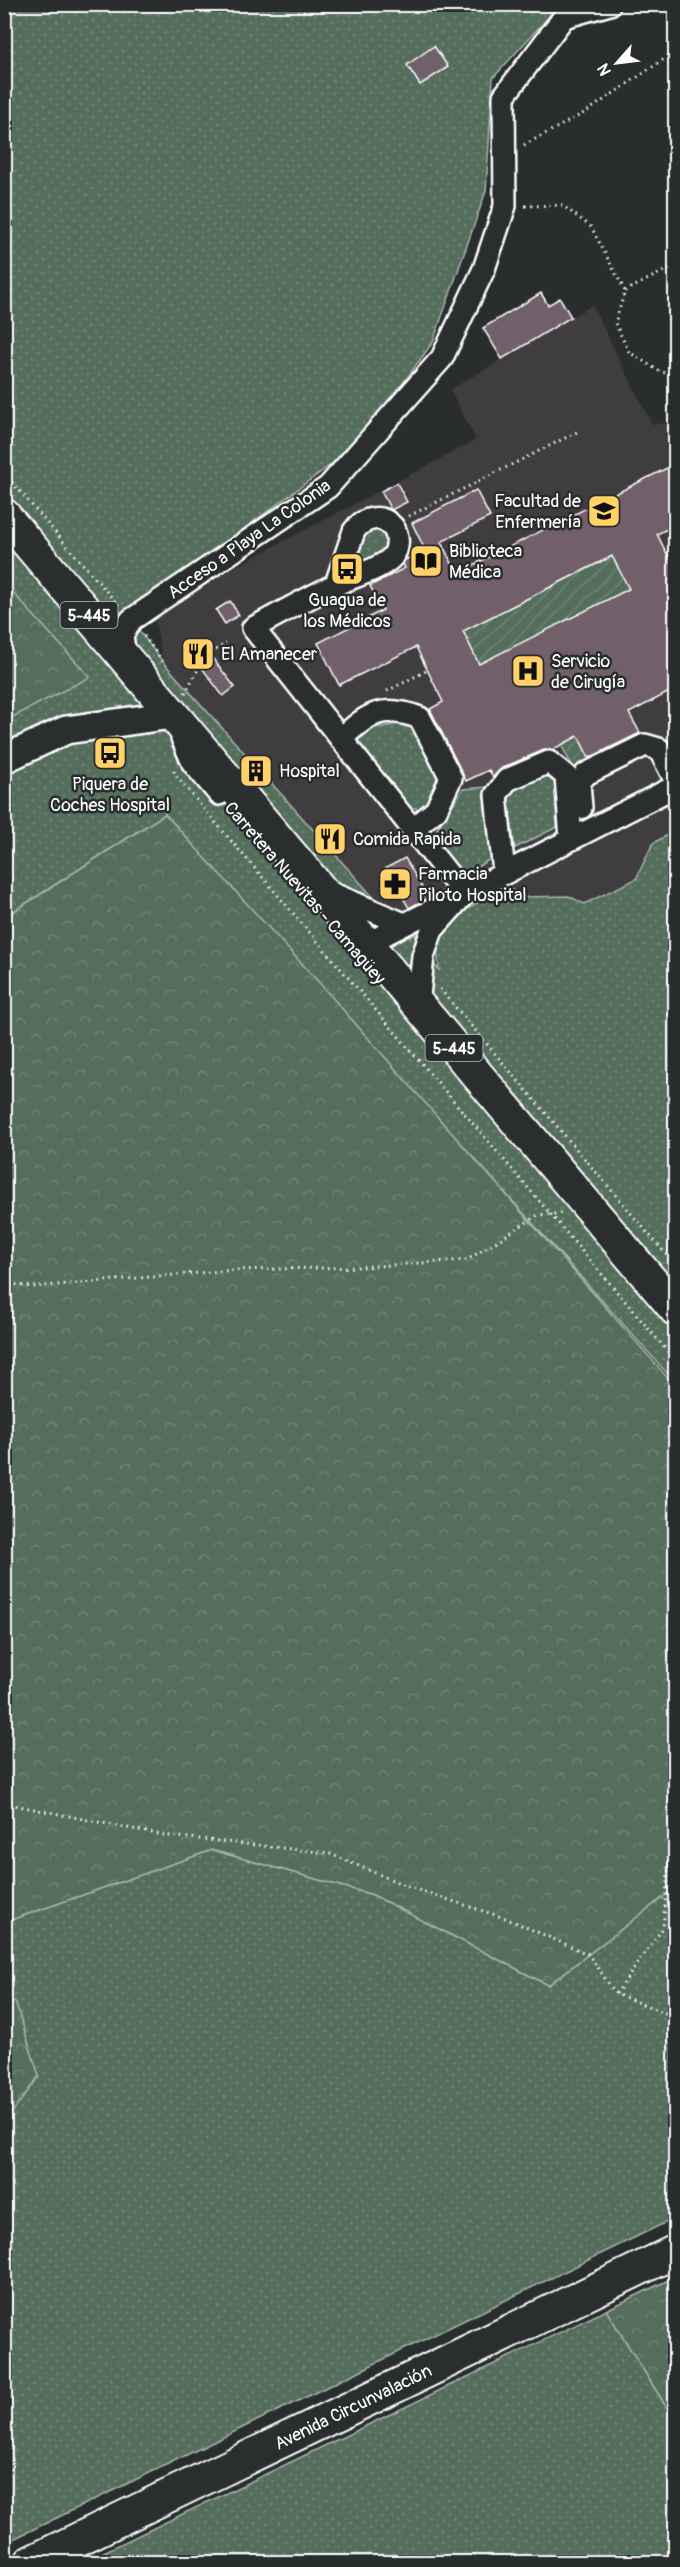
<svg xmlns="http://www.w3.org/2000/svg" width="680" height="2567" viewBox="0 0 680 2567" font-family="Pangolin,sans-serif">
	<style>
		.built { fill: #3f3c40 }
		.grass { fill: url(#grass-dots); stroke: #aab6ae; stroke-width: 1.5 }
		.forest { fill: url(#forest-crowns); stroke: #aab6ae; stroke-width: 1.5 }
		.garden { fill: url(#garden-furrows); stroke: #aab6ae; stroke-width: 1.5 }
		.building { fill: #716069; stroke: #fff; stroke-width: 1.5; fill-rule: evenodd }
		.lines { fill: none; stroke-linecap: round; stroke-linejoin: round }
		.minor-casing { stroke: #fff; stroke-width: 26 }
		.major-casing { stroke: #fff; stroke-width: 32 }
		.highway-casing { stroke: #fff; stroke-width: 36 }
		.path { stroke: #fff; stroke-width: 3; stroke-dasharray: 1.5 4.5; stroke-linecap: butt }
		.minor { stroke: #2a2d2e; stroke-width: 21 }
		.major { stroke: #2a2d2e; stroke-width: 27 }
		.highway { stroke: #2a2d2e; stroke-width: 32 }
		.labels { text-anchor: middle; stroke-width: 5; stroke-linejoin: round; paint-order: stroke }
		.shield { fill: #2a2d2e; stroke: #bfc0c0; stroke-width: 1.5 }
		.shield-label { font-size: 16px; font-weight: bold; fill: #fff }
		.poi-label { font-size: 18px; fill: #fff; stroke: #2a2d2e; text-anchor: start }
		.street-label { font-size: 18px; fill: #fff; stroke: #2a2d2e }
	</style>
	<defs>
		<pattern id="grass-dots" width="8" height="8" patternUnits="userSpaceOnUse" patternTransform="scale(1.5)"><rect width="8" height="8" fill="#556e5c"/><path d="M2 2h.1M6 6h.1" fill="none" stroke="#6e8474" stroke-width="1.8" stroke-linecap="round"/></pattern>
		<pattern id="forest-crowns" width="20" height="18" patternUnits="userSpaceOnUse" patternTransform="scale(1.5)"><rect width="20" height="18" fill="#556e5c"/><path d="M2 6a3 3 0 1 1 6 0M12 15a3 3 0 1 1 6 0" fill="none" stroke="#6e8474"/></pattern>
		<pattern id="garden-furrows" width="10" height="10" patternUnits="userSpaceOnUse" patternTransform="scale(1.5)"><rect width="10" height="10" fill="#556e5c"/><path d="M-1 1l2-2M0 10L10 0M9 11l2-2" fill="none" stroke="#6e8474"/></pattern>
	</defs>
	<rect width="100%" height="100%" fill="#2a2d2e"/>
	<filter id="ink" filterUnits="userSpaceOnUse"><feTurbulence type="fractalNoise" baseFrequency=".0167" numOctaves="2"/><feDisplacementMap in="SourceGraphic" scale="12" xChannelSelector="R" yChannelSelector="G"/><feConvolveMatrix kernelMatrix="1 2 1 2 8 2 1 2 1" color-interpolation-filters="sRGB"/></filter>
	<g filter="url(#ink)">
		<polygon class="built" points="592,305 652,424 675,423 675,935 439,971 163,662 153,610 476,440 450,390"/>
		<g class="grass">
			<path d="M 5,5 L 544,5 L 552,13 L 493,78 L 486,191 L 433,342 L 359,444 L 127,615 L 163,662 L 409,937 L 416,934 L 415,943 L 439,970 C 439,963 436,953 438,946 C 447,917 481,901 504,885 L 524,897 L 569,896 L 584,904 L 636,879 L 653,843 L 675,831 L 675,1382 L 165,814 L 5,917 Z"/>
			<polygon points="369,528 383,530 389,538 385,551 365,562 360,562 354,555 354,550"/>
			<polygon points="400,724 415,727 438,773 431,800 420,809 408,807 356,742 375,728"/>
			<polygon points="544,774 555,783 557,827 515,848 508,801 514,789"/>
			<polygon points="488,787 492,858 462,876 433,835 463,789"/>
			<polygon points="212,1850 373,1895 548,1985 675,1888 675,2218 5,2543 5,1922"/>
			<polygon points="675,2277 675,2562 83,2562"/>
		</g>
		<g class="forest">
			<polygon points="4,583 90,677 5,721 4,721"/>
			<polygon points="165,814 323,987 675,1386 675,1888 548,1985 373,1895 212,1850 5,1922 5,917"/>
			<polygon points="15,2001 39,2076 5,2122 5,2006"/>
			<polygon points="675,2277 675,2421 606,2310"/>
		</g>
		<g class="garden">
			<polygon points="621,552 637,585 462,673 445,640"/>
			<polygon points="578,736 592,763 575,771 561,745"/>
		</g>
		<g class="building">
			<polygon points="434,46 448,67 420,85 407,65"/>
			<polygon points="541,293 548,305 560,298 571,317 502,359 483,328"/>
			<path d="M 675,464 L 675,525 L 657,534 L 675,570 L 675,689 L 629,713 L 640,733 L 589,758 L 578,736 L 552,750 L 544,750 L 502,768 L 493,777 L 489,770 L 466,781 L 430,709 L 443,702 L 416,647 L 339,685 L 318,643 L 383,610 L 370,586 L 405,568 L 403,564 L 405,560 L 425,550 L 412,523 L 476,490 L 490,517 L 441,542 L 457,573 ZM 612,556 L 629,589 L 479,664 L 463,631 Z"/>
			<polygon points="397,483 407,502 391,510 381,491"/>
			<polygon points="230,601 239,615 225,624 216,610"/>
			<polygon points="213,659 235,687 223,696 202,668"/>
			<polygon points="405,858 428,898 409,908 386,868"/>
		</g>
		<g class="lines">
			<defs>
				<g id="minor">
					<path d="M 336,584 L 354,531 C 363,518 381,513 393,527 C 399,536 399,549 392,557 C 383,568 353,577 339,583 C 309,597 281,613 253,628 L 464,894 L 432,930 L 423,956 L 418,1006"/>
					<polyline points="125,657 122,635 131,620 328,487 442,358 484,269 505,206 504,96 564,17 610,4"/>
					<polyline points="182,738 193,763 219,794"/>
					<path d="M 341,739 C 368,713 383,704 420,718 L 451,778 L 436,810 L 413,829"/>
					<polyline points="581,808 579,783 586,774 645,745 659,749 676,781"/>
					<polyline points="504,873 496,795 507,780 549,762 566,776 571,839"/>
					<polyline points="326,891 404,924"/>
					<polyline points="366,944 676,786"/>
				</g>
				<polyline id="major" points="4,759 66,730 172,715"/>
				<g id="highway">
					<polyline points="4,515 676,1310"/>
					<polyline points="31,2562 676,2251"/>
				</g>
			</defs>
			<use href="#minor" class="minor-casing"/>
			<use href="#major" class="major-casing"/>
			<use href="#highway" class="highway-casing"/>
			<g class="path">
				<polyline points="524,145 586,112 676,51"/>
				<polyline points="525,206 562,205 591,227 625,291 615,323 629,352 662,373 676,371"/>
				<polyline points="625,291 676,265"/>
				<polyline points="4,473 119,606"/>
				<polyline points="409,516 579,431"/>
				<polyline points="144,636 163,662"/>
				<polyline points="387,691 428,670"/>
				<polyline points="185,693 205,657 226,643"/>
				<polyline points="174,771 175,775 676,1361"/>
				<polyline points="440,989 676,1266"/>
				<polyline points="4,1283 33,1287 234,1270 360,1267 467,1260 538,1215 563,1213"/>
				<polyline points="4,1803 162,1835 328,1853 409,1887 505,1918 588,1954 616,1994 676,2017"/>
				<polyline points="616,1994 663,1928 670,1852 676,1843"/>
			</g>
			<use href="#minor" class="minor"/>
			<use href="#major" class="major"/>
			<use href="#highway" class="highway"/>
		</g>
	</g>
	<defs>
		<symbol id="university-square" viewBox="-11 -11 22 22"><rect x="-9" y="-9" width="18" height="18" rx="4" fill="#ffd166" stroke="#2a2d2e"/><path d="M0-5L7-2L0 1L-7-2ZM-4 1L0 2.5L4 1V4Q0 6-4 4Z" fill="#111"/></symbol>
		<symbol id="library-square" viewBox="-11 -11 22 22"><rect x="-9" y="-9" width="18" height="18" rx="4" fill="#ffd166" stroke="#2a2d2e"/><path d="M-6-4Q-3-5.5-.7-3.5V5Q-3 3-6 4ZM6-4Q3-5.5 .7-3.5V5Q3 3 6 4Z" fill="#111"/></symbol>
		<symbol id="bus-square" viewBox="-11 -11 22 22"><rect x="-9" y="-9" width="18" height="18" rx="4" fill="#ffd166" stroke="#2a2d2e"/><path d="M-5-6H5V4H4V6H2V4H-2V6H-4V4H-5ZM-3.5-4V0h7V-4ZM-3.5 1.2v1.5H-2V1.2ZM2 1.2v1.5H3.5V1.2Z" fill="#111"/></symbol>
		<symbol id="restaurant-square" viewBox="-11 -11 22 22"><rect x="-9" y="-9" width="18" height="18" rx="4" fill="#ffd166" stroke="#2a2d2e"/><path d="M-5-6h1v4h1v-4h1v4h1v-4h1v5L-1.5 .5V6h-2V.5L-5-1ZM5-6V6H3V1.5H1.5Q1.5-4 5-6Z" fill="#111"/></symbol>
		<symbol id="hospital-square" viewBox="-11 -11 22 22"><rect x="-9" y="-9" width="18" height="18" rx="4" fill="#ffd166" stroke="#2a2d2e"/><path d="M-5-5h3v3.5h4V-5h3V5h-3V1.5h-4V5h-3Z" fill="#111"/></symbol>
		<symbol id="building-square" viewBox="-11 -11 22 22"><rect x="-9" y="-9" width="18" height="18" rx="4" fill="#ffd166" stroke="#2a2d2e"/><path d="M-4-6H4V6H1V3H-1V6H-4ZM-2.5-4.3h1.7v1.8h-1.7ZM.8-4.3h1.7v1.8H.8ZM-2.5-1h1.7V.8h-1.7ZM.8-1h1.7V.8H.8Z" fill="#111"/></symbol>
		<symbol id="pharmacy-square" viewBox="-11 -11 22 22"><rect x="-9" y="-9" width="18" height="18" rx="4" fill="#ffd166" stroke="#2a2d2e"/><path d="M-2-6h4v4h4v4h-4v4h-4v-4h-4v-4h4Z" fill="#111"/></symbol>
	</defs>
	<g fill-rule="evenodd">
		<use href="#university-square" x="585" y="492" width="38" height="38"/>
		<use href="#library-square" x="407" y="542" width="38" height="38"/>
		<use href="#bus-square" x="328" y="550" width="38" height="38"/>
		<use href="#restaurant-square" x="179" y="635" width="38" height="38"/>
		<use href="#hospital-square" x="509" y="652" width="38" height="38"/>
		<use href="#bus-square" x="91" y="734" width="38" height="38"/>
		<use href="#building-square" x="237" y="752" width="38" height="38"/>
		<use href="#restaurant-square" x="311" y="820" width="38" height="38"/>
		<use href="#pharmacy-square" x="376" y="865" width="38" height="38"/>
	</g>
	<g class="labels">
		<g class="shield">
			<rect x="60.5" y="602" width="57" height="26" rx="4.5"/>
			<rect x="425.5" y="1035" width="57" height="26" rx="4.5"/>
		</g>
		<g class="shield-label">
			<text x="89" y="621">5-445</text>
			<text x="454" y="1054">5-445</text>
		</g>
		<g class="poi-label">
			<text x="581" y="507" text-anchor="end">Facultad de<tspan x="581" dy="21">Enfermería</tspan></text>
			<text x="449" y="557">Biblioteca<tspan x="449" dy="21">Médica</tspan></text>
			<text x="347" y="606" text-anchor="middle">Guagua de<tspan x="347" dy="21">los Médicos</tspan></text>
			<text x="221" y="660">El Amanecer</text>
			<text x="551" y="667">Servicio<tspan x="551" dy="21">de Cirugía</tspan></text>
			<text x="279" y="777">Hospital</text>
			<text x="110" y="790" text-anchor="middle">Piquera de<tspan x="110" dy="21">Coches Hospital</tspan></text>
			<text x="353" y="845">Comida Rapida</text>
			<text x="418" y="880">Farmacia<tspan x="418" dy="21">Piloto Hospital</tspan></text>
		</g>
		<g class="street-label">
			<text transform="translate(249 539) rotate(-35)" y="6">Acceso a Playa La Colonia</text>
			<text transform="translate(305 893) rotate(49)" y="6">Carretera Nuevitas - Camagüey</text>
			<text transform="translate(353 2407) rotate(-26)" y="6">Avenida Circunvalación</text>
		</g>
	</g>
	<rect width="680" height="2567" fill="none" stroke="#2a2d2e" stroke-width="24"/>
	<rect x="12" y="12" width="656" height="2543" fill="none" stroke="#fff" stroke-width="2" filter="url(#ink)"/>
	<g transform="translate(617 63) rotate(242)" stroke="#2a2d2e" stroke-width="4.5" paint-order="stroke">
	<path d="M0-4.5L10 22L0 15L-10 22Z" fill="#ffffff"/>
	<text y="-9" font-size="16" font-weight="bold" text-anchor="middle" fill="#ffffff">N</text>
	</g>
</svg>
